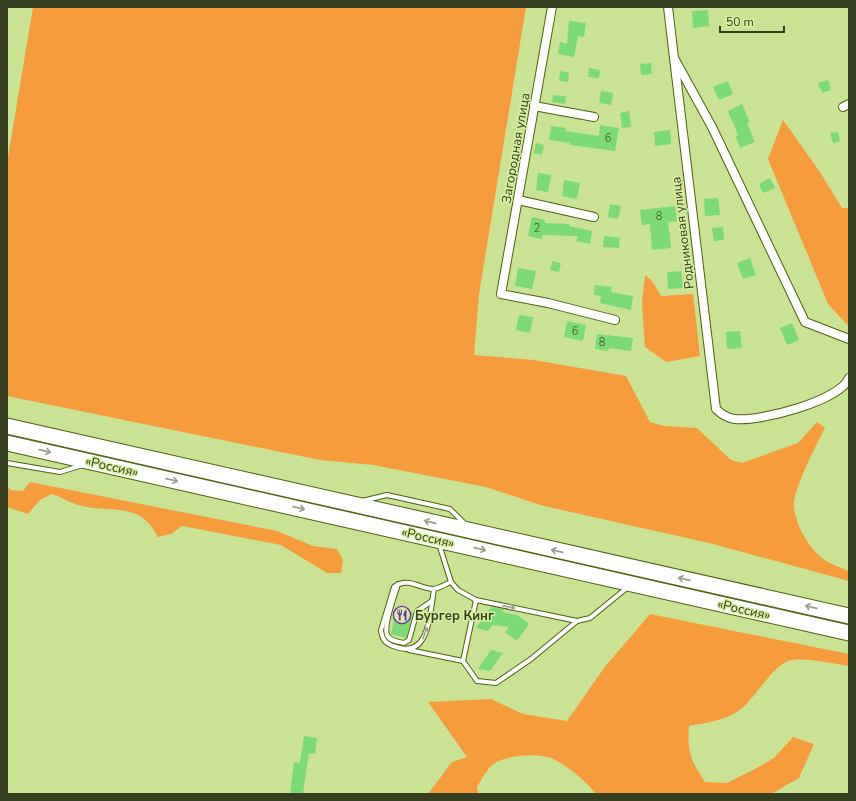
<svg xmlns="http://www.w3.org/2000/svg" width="856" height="801" viewBox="0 0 856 801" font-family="'Nunito Sans',sans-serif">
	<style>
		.green { fill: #f79c3c }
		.building { fill: #7cdb76 }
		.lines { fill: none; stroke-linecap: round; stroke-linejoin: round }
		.lane-casing { stroke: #4d600e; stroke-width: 6 }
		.street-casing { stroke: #4d600e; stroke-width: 10 }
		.highway-casing { stroke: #4d600e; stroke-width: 17 }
		.lane { stroke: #fff; stroke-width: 4 }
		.street { stroke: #fff; stroke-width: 8 }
		.highway { stroke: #fff; stroke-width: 15 }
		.oneway { stroke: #9a9e8e }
		.labels { text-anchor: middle; stroke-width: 3; stroke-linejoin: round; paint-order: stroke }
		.number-label { font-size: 11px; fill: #476534 }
		.street-label { font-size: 13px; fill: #353e1e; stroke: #d7efa1 }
		.poi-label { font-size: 13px; font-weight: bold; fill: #353e1e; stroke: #d7efa1; text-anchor: start }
	</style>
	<rect width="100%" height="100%" fill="#cae294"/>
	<g class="green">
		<path d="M 33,7 L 526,7 L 479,294 L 474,355 L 534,360 L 626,376 L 650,422 L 664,426 L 697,428 L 731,460 L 742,463 L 798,443 L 817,422 L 825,428 C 817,443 792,492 794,507 C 796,527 810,550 826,561 C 833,565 842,568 849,571 L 849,581 L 713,544 L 540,505 L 486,487 L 373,465 L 320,460 L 7,396 L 7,163 Z"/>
		<polygon points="783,120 820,172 842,208 849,208 849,327 828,304 768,159"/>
		<polygon points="645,275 652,281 661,296 693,294 700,356 666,362 645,347 642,304"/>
		<path d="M 30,482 L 277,531 L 313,546 L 337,549 L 343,560 L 341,573 L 327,573 L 281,545 L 182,526 L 171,534 L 158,537 C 140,500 110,514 78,505 C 69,502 61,497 52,494 L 40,500 L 28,514 L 7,507 L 7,485 L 10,490 L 23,491 Z"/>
		<path d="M 650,614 L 849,654 L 849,666 C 837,664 799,656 788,661 C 771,668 756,697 741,709 C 728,720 705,723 689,726 C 687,750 691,762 705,782 L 727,783 L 755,769 L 774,758 L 793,737 L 814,744 L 799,778 L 771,794 L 596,794 C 586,781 568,766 553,759 C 539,752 502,755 491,766 C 485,772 481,781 477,787 L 478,794 L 428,794 L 452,762 L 467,757 L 428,702 L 491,699 L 523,714 L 567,721 L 604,668 Z"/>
	</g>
	<g class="building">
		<polygon points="708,10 709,26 693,28 692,11"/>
		<polygon points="569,21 586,23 584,37 578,36 574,57 558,54 560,42 567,44"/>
		<polygon points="651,63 652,74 641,75 640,64"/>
		<polygon points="589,68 600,70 599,78 588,77"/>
		<polygon points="560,71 569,73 568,82 559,81"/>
		<polygon points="828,80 831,90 822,93 818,83"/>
		<polygon points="728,81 733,94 719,100 713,87"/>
		<polygon points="601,91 613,93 611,105 599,103"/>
		<polygon points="553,95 566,96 565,104 552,102"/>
		<polygon points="742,104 750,122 747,123 755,142 740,148 736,137 738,135 728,111"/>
		<polygon points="629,111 631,127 622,128 620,113"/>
		<polygon points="600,125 619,128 615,151 570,145 570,143 549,140 551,126 566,128 565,131 599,136"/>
		<polygon points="670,130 671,144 655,146 654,132"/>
		<polygon points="838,132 840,141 833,143 830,133"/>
		<polygon points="536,143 544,145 542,155 534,153"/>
		<polygon points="538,173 551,175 548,192 536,190"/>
		<polygon points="770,178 775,188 763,193 759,184"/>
		<polygon points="564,180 580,183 577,199 562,196"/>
		<polygon points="718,198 720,215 705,216 704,199"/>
		<polygon points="610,204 621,206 618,219 608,217"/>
		<polygon points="675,206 677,221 668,222 671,248 652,250 650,224 642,225 640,210"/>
		<polygon points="532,217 545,220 545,223 569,224 569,226 592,231 590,244 576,241 578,236 542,235 542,239 528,236"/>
		<polygon points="723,227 724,240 714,241 712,228"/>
		<polygon points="604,236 620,238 619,248 603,247"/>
		<polygon points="750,258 756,275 743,279 737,263"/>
		<polygon points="552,261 561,263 559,272 550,270"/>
		<polygon points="518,268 536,271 532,289 515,286"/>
		<polygon points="681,271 683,288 668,289 667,272"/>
		<polygon points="595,285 612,287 611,292 633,296 631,310 600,303 601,296 594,295"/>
		<polygon points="519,315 533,317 530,333 516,330"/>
		<polygon points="567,321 586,325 583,341 564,337"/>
		<polygon points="792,323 799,340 787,345 780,328"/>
		<polygon points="740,331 742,348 727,349 726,332"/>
		<polygon points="597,334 633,338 631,351 609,348 608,351 595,349"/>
		<polygon points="491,607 504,609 502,612 517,615 529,624 517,641 505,632 509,627 493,625 488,631 476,628"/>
		<polygon points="396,609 413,613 406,638 391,634"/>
		<polygon points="491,650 503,653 490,671 478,669"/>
		<polygon points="304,736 317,738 315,754 309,753 303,794 290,794 294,762 300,763"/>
	</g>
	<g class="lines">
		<defs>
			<g id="lane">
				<polyline points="7,463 60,472 83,465"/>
				<polyline points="362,501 387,495 450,509 466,525"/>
				<polyline points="439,544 451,582 458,590 476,600 577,621 590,618 628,587"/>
				<path d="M 398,584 C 395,595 383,625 387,635 C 390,641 398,642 404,643 L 409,640 L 417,611 L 432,601"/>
				<path d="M 434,589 C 430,612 430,659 396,647 C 386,644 382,640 381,630 L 394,587 C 407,577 419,588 433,589 C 438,589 446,584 451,582"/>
				<polyline points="476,600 463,661 477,681 496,683 531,659 577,621"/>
				<polyline points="409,650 463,661"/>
			</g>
			<g id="street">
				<polyline points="552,7 501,294 548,303 615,320"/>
				<polyline points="668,7 674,58 712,127 805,322 849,339"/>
				<path d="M 674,58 L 716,409 C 722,415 727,418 735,419 C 759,422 840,401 849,378"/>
				<polyline points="534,106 594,117"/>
				<polyline points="843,107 849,104"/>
				<polyline points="518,200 594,217"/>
			</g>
			<g id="highway">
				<polyline points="7,426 849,616"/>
				<polyline points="7,443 849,633"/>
			</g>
		</defs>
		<use href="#lane" class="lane-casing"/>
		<use href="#street" class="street-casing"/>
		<use href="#highway" class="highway-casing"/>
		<use href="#lane" class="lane"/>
		<use href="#street" class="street"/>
		<use href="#highway" class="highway"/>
	</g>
	<defs><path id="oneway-shaft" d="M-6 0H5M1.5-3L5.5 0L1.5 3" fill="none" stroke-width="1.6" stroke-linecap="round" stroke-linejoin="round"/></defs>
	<g class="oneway">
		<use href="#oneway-shaft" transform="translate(45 451) rotate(13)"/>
		<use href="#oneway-shaft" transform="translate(172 480) rotate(13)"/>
		<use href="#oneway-shaft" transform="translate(299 508) rotate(13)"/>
		<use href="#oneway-shaft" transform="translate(430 522) rotate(-167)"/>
		<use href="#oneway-shaft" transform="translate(480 549) rotate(13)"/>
		<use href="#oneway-shaft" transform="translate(557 551) rotate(-167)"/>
		<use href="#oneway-shaft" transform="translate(684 579) rotate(-167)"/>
		<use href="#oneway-shaft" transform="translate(509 607) rotate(11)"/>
		<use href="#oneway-shaft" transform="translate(811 607) rotate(-167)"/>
		<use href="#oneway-shaft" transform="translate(425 633) rotate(-70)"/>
	</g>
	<defs>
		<symbol id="restaurant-ring" viewBox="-11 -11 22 22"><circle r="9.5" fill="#d7efa1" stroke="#6d32a8" stroke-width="1.5"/><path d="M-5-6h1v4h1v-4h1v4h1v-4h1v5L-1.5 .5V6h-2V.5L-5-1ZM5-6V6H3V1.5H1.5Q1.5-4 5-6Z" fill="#6d32a8"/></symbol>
	</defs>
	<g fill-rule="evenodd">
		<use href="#restaurant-ring" x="392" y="605" width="20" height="20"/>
	</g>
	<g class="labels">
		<g class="number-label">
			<text x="608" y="142">6</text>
			<text x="659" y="220">8</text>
			<text x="537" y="232">2</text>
			<text x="575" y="335">6</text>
			<text x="602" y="346">8</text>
		</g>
		<g class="street-label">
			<text transform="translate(515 148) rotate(-80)" y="5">Загородная улица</text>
			<text transform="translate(682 233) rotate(-97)" y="5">Родниковая улица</text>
			<text transform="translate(112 466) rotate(13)" y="5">«Россия»</text>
			<text transform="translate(428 537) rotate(13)" y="5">«Россия»</text>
			<text transform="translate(744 609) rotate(13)" y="5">«Россия»</text>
		</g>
		<g class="poi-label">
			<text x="415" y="620">Бургер Кинг</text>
		</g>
	</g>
	<rect width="856" height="801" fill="none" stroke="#353e1e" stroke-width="16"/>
	<path d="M720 26v6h64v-6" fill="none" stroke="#353e1e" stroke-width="2"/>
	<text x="726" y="26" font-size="12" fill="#353e1e" stroke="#d7efa1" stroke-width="3" paint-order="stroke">50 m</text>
</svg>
